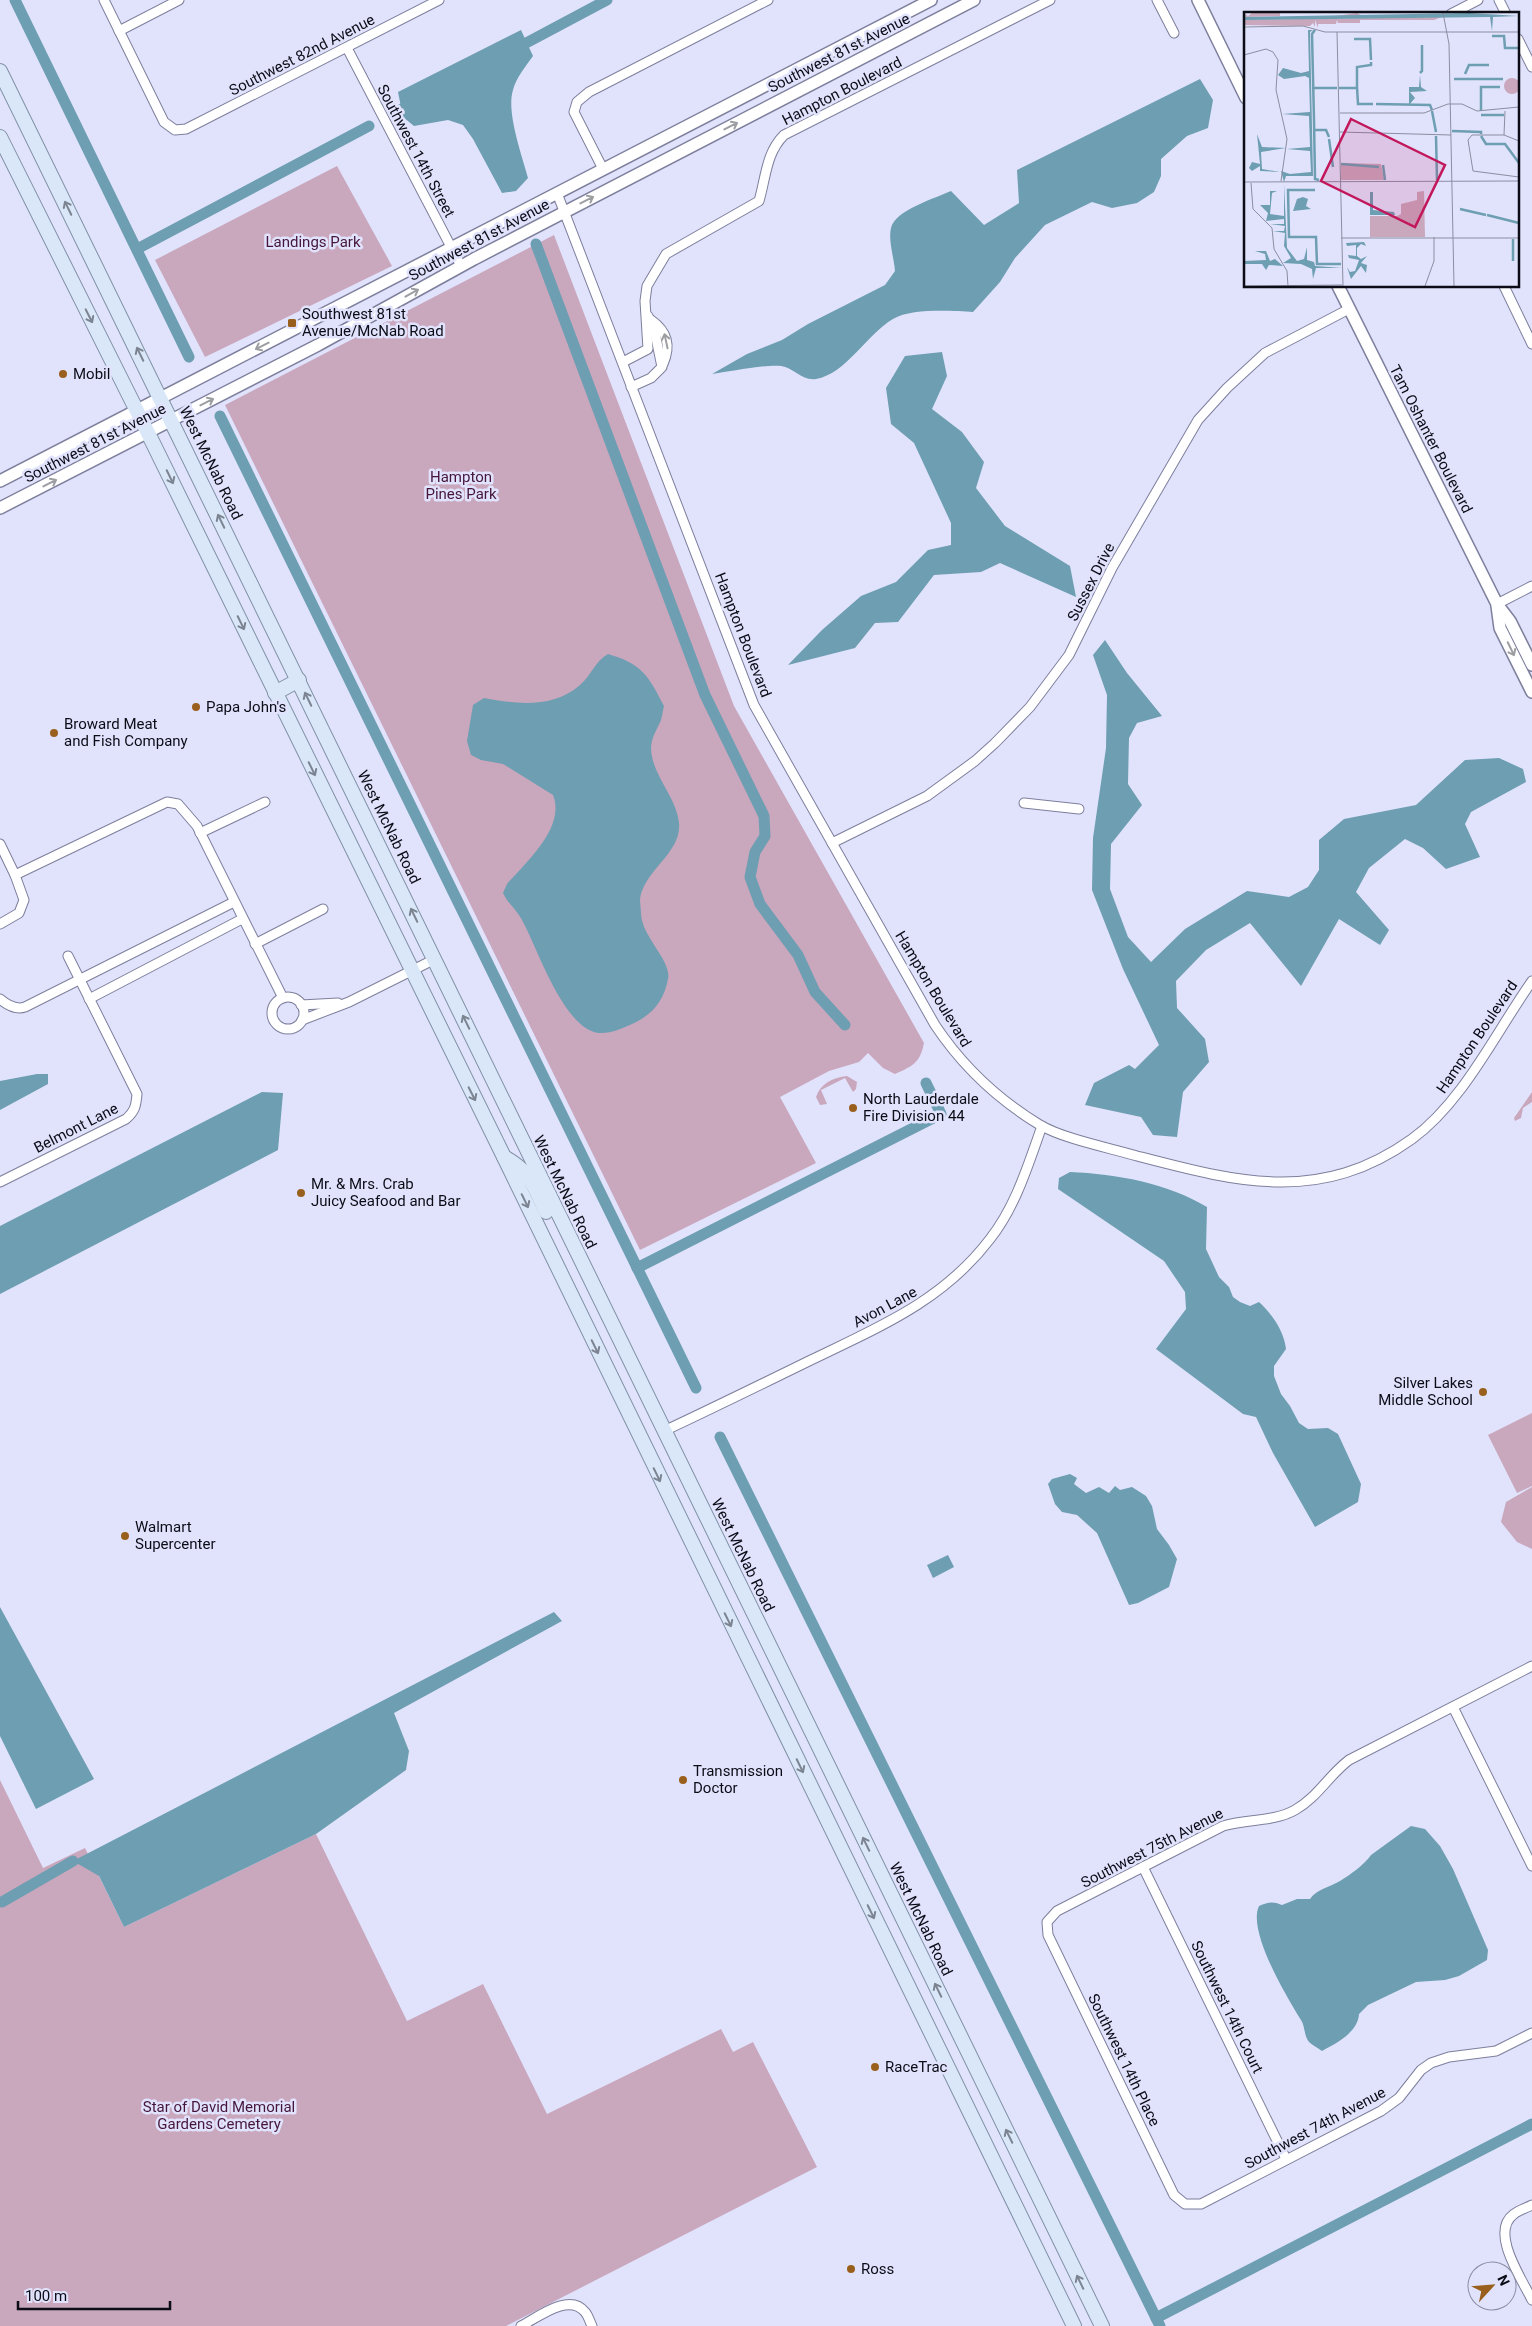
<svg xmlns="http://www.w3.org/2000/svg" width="1532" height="2326" viewBox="0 0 1532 2326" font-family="Roboto,sans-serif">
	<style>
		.green { fill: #c9a7bd }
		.water { fill: #6e9eb1 }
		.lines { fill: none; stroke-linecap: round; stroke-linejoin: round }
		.canal { stroke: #6e9eb1; stroke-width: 11 }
		.minor-casing { stroke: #7d7f9c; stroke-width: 11 }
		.tertiary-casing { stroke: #7d7f9c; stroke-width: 14 }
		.primary-casing { stroke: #8090a6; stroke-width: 16 }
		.minor { stroke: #fff; stroke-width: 9 }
		.tertiary { stroke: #fff; stroke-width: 11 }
		.primary { stroke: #d9e7f8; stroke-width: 14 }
		.oneway { stroke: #9d9ea2 }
		.oneway2 { stroke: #7c8492 }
		.poi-dot { fill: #99601d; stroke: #e1e3fd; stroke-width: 2 }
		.labels { text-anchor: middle; stroke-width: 5; stroke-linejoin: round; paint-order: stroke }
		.street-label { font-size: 15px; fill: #0b0c16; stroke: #e1e3fd }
		.park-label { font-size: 15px; fill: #46163a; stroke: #e1e3fd }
		.poi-label { font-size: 15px; fill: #0b0c16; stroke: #e1e3fd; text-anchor: start }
		.inset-river { fill: none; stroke: #6e9eb1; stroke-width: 2.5 }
		.inset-road { fill: none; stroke: #8b8da1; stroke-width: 1 }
		.view { fill: #c2185b; fill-opacity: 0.15; stroke: #c2185b; stroke-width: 2.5 }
		.inset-edge { fill: none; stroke: #0b0c16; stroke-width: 2.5 }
	</style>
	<rect width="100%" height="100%" fill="#e1e3fd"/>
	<g class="green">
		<polygon points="337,166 392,266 205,357 155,260"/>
		<path d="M 554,235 L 734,706 L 924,1043 C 920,1063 913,1066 895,1074 L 883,1068 L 868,1053 L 859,1062 L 829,1071 L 780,1097 L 816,1163 L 640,1250 L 225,405 Z"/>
		<path d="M 847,1076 L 857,1082 L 856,1089 L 853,1092 L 845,1078 L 821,1090 L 827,1104 L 820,1105 L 816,1097 C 820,1084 833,1077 847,1076 Z"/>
		<polygon points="1532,1092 1532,1102 1523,1108 1521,1118 1515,1121 1514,1118"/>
		<polygon points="1532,1413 1532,1486 1517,1493 1488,1435"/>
		<polygon points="1532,1487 1532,1549 1517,1542 1501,1522 1506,1502"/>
		<polygon points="0,1780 43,1868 85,1848 124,1927 316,1834 407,2021 483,1984 547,2114 721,2029 733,2052 753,2042 817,2167 506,2326 0,2326"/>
	</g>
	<g class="water">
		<path d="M 521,30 L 533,56 C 526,66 516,78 513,90 C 506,112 522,155 528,178 L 516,191 L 502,193 L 473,139 L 463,125 L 448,120 L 414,126 L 403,117 L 398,92 Z"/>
		<path d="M 1200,79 L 1213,100 L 1208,128 L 1187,136 L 1161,159 L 1161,176 L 1154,192 L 1137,203 L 1112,208 L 1092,202 L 1045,225 L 1015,258 L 1000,282 L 973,312 C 952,311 912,308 893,319 C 867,334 846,374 816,379 C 802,381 794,368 781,366 C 767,364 728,372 712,374 L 747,354 L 782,340 L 808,324 L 885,285 L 895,271 C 894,258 888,240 891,228 C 895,210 936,198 951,191 L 984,225 L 1019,203 L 1017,170 Z"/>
		<polygon points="942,352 947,376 932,409 962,432 984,462 976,488 1005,526 1070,566 1076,597 1000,563 981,572 934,575 898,622 875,623 855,648 788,665 822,630 861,596 896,582 928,550 951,545 951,523 914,443 891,424 886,388 905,356"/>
		<polygon points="1105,640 1127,673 1162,716 1137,723 1129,738 1128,784 1142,805 1111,844 1110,889 1128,937 1151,962 1185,929 1247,891 1289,897 1308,887 1319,870 1319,840 1344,819 1416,805 1465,760 1499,758 1523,769 1526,782 1471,812 1465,824 1480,857 1446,869 1423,848 1405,839 1369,868 1356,892 1389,930 1380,945 1339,919 1301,986 1250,923 1206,950 1176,981 1177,1008 1205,1039 1209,1062 1183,1092 1177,1137 1153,1135 1141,1117 1085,1105 1094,1083 1129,1065 1135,1069 1159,1045 1123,969 1092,890 1093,838 1106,748 1107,695 1093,655"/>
		<path d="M 608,654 C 642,664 648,675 664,706 C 663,710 662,716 661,720 C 657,730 651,737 651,749 C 652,775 677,798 679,823 C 682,853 644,870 640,899 C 640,904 641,909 641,914 C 642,937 672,961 668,979 C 664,1001 652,1015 632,1024 C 623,1028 610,1034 599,1033 C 564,1030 537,947 522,920 C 517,910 508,904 503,893 L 507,884 C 526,862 566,827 553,795 L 503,764 L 481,760 L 471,755 L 467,741 L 473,705 L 484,698 C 515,704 553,709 580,685 C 591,676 595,661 608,654 Z"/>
		<polygon points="37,1074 48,1074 48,1084 0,1110 0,1081"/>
		<polygon points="262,1092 283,1093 278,1150 0,1294 0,1226"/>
		<path d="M 1070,1172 C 1117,1174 1167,1183 1207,1207 L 1206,1249 L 1219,1277 L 1229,1287 L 1233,1297 L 1240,1302 L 1250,1306 L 1259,1302 C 1272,1314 1284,1331 1286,1349 L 1274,1366 L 1274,1376 L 1281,1394 L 1290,1406 L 1299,1423 L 1308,1429 L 1328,1428 L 1338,1434 L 1361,1484 L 1358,1502 L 1315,1527 L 1273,1453 L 1256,1417 L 1243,1414 L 1156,1349 L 1186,1309 L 1185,1292 L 1164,1261 L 1058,1189 L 1059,1178 Z"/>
		<polygon points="1070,1474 1077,1478 1074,1484 1086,1493 1099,1487 1109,1493 1115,1486 1120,1490 1132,1487 1146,1496 1152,1506 1157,1529 1169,1545 1177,1559 1169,1587 1138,1603 1129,1605 1097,1533 1077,1515 1062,1512 1055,1504 1048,1484 1052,1479"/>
		<polygon points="948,1555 954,1567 933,1578 927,1565"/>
		<polygon points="0,1607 94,1779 36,1809 0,1736"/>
		<polygon points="554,1612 562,1621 394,1713 409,1751 406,1770 316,1834 124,1927 99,1876 73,1861"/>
		<path d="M 1411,1826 L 1425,1829 L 1440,1846 L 1453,1869 L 1488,1950 L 1487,1960 L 1459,1976 L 1445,1980 L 1416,1982 L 1368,2005 L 1359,2014 C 1358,2032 1337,2043 1322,2051 C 1318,2048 1312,2045 1309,2042 C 1304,2036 1305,2026 1301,2020 C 1287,1997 1247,1931 1259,1906 C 1268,1902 1273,1901 1282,1905 L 1297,1899 L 1310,1899 C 1317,1889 1330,1887 1340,1881 C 1351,1874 1364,1865 1371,1855 Z"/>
	</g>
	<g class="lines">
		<g class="canal">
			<polyline points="15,0 189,357"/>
			<polyline points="513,50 607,0"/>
			<polyline points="398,111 415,102"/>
			<polyline points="536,244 705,695 764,816 765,836 755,852 750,877 760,904 798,955 815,992 845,1025"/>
			<polyline points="137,249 369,126"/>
			<polyline points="220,416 696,1388"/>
			<polyline points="637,1268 941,1114 926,1083"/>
			<polyline points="720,1437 1160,2326"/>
			<polyline points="2,1902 73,1861"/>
			<polyline points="1156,2318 1532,2124"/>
		</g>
		<defs>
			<g id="minor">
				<polyline points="104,0 164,122 175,130 186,129 439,0"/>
				<polyline points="1157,0 1174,33"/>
				<polyline points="1499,0 1506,14"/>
				<polyline points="1451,14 1478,0"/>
				<polyline points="119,31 179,0"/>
				<polyline points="1518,39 1532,67"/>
				<polyline points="347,48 461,266"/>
				<polyline points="603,169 574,112 577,102 589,92 768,0"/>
				<path d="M 557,193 L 754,705 L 935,1025 C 963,1067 997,1099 1040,1125 C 1064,1139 1110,1148 1137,1156 C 1237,1182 1320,1205 1412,1139 C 1463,1102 1496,1032 1532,981"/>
				<polyline points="1504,286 1532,344"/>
				<path d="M 651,320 C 668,332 671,346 663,364"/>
				<path d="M 623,362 L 648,349 L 645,301 L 647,286 L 666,254 L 759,201 C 766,177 766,153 784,135 L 1050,0"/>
				<polyline points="631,387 651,378 662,367 655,333 648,316"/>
				<polyline points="1497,604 1532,586"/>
				<polyline points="1024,803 1079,809"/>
				<polyline points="200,833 265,802"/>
				<polyline points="832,843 927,796 975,761 995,743 1030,707 1069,655 1112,568 1198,420 1227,388 1265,353 1349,309"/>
				<polyline points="0,844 15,875 24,900 19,913 0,924"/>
				<polyline points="15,875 167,802 178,804 197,826 283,998"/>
				<polyline points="255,944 323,909"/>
				<circle cx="288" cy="1013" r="16"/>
				<path d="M 0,999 C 7,1005 16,1010 25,1007 L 234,902"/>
				<polyline points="89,999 242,919"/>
				<polyline points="301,1005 338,1003"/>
				<polyline points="302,1020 349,1002 435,959"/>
				<path d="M 0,1182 L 126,1119 C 135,1111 136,1106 137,1094 L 68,956"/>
				<path d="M 664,1431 C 713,1408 762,1384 811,1360 C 879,1327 943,1301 990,1239 C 1016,1206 1028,1165 1042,1126"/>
				<path d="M 1532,1666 L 1349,1760 C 1329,1775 1317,1798 1295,1810 C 1274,1822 1246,1819 1223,1826 L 1057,1911 L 1047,1922 L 1048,1935 L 1174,2195 L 1185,2204 L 1201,2204 L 1381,2111 L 1399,2098 L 1421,2070 L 1431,2063 L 1449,2057 L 1496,2051 L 1532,2033"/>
				<polyline points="1453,1707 1532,1866"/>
				<polyline points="1143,1867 1286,2159"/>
				<path d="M 1532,2205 C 1526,2208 1519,2210 1514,2214 C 1489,2232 1522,2279 1532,2300"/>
				<path d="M 521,2326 C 537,2318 569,2292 585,2312 C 588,2315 590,2322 592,2326"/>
			</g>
			<g id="tertiary">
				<polyline points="1198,0 1246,98"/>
				<polyline points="1338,286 1497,604 1510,621 1532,665"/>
				<polyline points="0,481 931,0"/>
				<polyline points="0,508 318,345 474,259 974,0"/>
				<polyline points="1497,606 1500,628 1532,692"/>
			</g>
			<g id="primary">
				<polyline points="0,71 1102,2326"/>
				<polyline points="0,137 148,433 504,1157 1074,2326"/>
				<polyline points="275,693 299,680"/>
				<path d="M 504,1157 C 531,1172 533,1185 546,1212"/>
			</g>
		</defs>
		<use href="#minor" class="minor-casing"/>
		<use href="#tertiary" class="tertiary-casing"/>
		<use href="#primary" class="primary-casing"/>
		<use href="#minor" class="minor"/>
		<use href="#tertiary" class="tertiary"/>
		<use href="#primary" class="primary"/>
	</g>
	<defs><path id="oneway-shaft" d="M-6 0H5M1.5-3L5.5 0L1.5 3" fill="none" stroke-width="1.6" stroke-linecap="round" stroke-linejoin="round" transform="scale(1.25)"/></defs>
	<g class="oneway">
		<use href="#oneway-shaft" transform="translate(731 126) rotate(-27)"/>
		<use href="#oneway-shaft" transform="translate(587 200) rotate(-27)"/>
		<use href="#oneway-shaft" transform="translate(412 293) rotate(-29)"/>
		<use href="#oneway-shaft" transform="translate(666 341) rotate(-102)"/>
		<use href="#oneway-shaft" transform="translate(262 346) rotate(153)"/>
		<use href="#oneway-shaft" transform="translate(207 402) rotate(-27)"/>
		<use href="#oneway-shaft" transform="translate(50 483) rotate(-27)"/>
		<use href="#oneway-shaft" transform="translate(1511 649) rotate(64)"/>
	</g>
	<g class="oneway2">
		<use href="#oneway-shaft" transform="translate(68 208) rotate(-116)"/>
		<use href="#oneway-shaft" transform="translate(89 316) rotate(63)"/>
		<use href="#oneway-shaft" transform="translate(140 354) rotate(-116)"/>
		<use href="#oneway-shaft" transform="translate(170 477) rotate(64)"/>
		<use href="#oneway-shaft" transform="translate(221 521) rotate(-116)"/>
		<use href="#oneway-shaft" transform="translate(241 623) rotate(64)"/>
		<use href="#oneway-shaft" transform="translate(308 699) rotate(-116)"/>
		<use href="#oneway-shaft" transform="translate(312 769) rotate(64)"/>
		<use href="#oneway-shaft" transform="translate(414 915) rotate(-116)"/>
		<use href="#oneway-shaft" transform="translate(466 1022) rotate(-116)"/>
		<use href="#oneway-shaft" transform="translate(472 1094) rotate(63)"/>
		<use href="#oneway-shaft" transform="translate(525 1201) rotate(64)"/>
		<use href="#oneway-shaft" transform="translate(595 1347) rotate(64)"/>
		<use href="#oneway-shaft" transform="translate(657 1475) rotate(64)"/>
		<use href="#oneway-shaft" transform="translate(728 1620) rotate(64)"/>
		<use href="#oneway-shaft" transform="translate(800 1766) rotate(64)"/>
		<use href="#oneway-shaft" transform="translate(866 1844) rotate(-116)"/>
		<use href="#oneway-shaft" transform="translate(871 1912) rotate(64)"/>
		<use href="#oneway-shaft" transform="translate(938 1990) rotate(-116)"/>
		<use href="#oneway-shaft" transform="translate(1009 2136) rotate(-116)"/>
		<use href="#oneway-shaft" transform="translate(1080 2282) rotate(-116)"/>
	</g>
	<g class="poi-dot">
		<rect x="287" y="318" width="10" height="10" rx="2.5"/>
		<circle cx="63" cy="374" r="5"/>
		<circle cx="196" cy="707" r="5"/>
		<circle cx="54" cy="733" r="5"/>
		<circle cx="853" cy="1108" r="5"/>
		<circle cx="301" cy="1193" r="5"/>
		<circle cx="1483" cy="1392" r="5"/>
		<circle cx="125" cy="1536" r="5"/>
		<circle cx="683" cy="1780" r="5"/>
		<circle cx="875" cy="2067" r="5"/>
		<circle cx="851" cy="2269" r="5"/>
	</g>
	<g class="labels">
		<g class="street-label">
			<text transform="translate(839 53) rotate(-27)" y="5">Southwest 81st Avenue</text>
			<text transform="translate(302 55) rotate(-27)" y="5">Southwest 82nd Avenue</text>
			<text transform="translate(842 91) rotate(-27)" y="5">Hampton Boulevard</text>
			<text transform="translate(416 151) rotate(62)" y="5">Southwest 14th Street</text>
			<text transform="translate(479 240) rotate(-28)" y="5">Southwest 81st Avenue</text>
			<text transform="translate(1431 439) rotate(63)" y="5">Tam Oshanter Boulevard</text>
			<text transform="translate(95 443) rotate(-27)" y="5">Southwest 81st Avenue</text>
			<text transform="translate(211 463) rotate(64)" y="5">West McNab Road</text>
			<text transform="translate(1091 582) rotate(-63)" y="5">Sussex Drive</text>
			<text transform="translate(743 635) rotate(69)" y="5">Hampton Boulevard</text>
			<text transform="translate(389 827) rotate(64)" y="5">West McNab Road</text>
			<text transform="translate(933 989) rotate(59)" y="5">Hampton Boulevard</text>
			<text transform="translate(1477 1037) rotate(-56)" y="5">Hampton Boulevard</text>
			<text transform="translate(76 1128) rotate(-27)" y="5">Belmont Lane</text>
			<text transform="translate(565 1192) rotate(64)" y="5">West McNab Road</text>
			<text transform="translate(885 1307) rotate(-28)" y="5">Avon Lane</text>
			<text transform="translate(743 1555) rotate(64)" y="5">West McNab Road</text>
			<text transform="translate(1152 1848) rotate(-27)" y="5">Southwest 75th Avenue</text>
			<text transform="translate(921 1919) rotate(64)" y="5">West McNab Road</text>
			<text transform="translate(1227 2007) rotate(64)" y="5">Southwest 14th Court</text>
			<text transform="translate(1124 2060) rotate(64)" y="5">Southwest 14th Place</text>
			<text transform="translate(1315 2128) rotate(-28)" y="5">Southwest 74th Avenue</text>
		</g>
		<g class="park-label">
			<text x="313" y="247">Landings Park</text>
			<text x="461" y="482">Hampton<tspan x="461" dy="17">Pines Park</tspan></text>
			<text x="219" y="2112">Star of David Memorial<tspan x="219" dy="17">Gardens Cemetery</tspan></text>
		</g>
		<g class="poi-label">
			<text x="302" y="319">Southwest 81st<tspan x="302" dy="17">Avenue/McNab Road</tspan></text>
			<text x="73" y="379">Mobil</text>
			<text x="206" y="712">Papa John's</text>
			<text x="64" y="729">Broward Meat<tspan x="64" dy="17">and Fish Company</tspan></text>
			<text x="863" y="1104">North Lauderdale<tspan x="863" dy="17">Fire Division 44</tspan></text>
			<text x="311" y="1189">Mr. &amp; Mrs. Crab<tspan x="311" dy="17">Juicy Seafood and Bar</tspan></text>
			<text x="1473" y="1388" text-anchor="end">Silver Lakes<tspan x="1473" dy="17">Middle School</tspan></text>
			<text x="135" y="1532">Walmart<tspan x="135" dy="17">Supercenter</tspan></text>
			<text x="693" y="1776">Transmission<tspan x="693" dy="17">Doctor</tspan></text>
			<text x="885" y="2072">RaceTrac</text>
			<text x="861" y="2274">Ross</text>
		</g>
	</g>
	<g transform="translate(1244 12)">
		<rect width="275" height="275" fill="#e1e3fd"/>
		<path d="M 0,1 L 4,4 L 8,1 L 36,1 L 36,4 L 0,5 ZM 113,1 L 117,3 L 198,3 L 91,4 ZM 198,5 L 190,8 L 116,8 L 116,11 L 94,11 L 93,8 L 92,12 L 74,12 L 74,16 L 71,8 L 71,15 L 69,11 L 66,14 L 0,13 L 0,8 ZM260 74a8 8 0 1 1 16 0a8 8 0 1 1-16 0ZM 97,151 L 137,152 L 140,168 L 97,168 ZM 180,179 L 181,225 L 126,225 L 126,204 L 153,204 L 157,202 L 157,192 L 173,188 L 173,180 Z" fill="#c9a7bd"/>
		<path d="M 226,1 L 275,4 L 249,5 L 248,19 L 246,5 L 0,8 L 0,5 ZM 64,18 L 69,18 L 66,20 L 69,164 L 42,164 L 40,170 L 37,159 L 46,162 L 67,160 L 66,139 L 43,137 L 66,135 L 65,104 L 38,102 L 66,100 L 65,66 L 61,64 L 40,67 L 34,63 L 39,56 L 57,61 L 65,59 ZM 176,63 L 177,75 L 183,79 L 166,80 L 171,86 L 165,93 L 165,75 L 175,75 ZM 13,122 L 18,135 L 42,136 L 17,140 L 18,157 L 36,160 L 16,159 L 16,154 L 8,159 L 5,156 L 8,150 L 16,152 ZM 40,172 L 43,236 L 53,249 L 60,247 L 63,235 L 63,248 L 70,250 L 71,254 L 98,256 L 72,256 L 69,267 L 68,257 L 57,252 L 39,251 L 47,246 L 40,234 L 41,221 L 29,219 L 40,219 L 41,214 L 26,212 L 40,212 L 40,207 L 22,209 L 24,201 L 16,193 L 26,193 L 26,179 L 33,179 L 28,181 L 26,202 L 40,204 ZM 126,180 L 129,180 L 129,198 L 150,200 L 151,203 L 126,203 ZM 59,185 L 64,187 L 62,194 L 67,197 L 49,199 L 53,187 ZM 120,230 L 122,234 L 117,232 L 113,236 L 113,244 L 117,247 L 123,244 L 117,251 L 123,253 L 122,261 L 117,254 L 107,267 L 103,255 L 106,260 L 111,259 L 115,248 L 105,246 L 104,243 L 112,244 L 112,233 L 103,234 L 102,231 ZM 11,239 L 22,239 L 26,249 L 31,247 L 39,254 L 25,253 L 22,258 L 18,252 L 0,252 L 0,249 L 22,248 L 21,242 Z" fill="#6e9eb1"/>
		<path class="inset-river" d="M 71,18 L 68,22 L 70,108 L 71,167 L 75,168M 248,24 L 260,24 L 261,36 L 275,36M 110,27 L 126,27 L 127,48M 127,50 L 127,53 L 113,55 L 113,75 L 114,92 L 129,92M 176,61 L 178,59 L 178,33M 221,62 L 225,53 L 245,53M 210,67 L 259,67M 69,76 L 93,76M 95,76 L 114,76M 132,92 L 186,93 L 188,98M 188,99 L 192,120M 237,99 L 237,75 L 256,75M 237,103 L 260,103M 70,118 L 82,118 L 85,125M 208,119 L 237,120 L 237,122M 192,124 L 193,168M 237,124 L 242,132 L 261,132 L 275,151M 85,127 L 89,155M 97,152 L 135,155M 139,153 L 141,168M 71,178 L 44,178 L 45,225 L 72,225 L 73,252 L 97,252M 216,197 L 242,203M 243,203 L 275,211M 269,249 L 269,227"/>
		<path class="inset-road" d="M 199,1 L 205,32 L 210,274M 0,15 L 59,14 L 81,20 L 275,20M 93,20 L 99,274M 0,43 L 22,37 L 29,40 L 34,48 L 32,78 L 43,127 L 37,169M 96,101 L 180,101 L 204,92 L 218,92 L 233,99 L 275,95M 96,120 L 207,123M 260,123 L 261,99M 275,129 L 260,123 L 228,123 L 224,128 L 229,159 L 275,165M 0,170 L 275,169M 7,171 L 9,197 L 28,216 L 30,237 L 43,259 L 44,274M 97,226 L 275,226M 0,274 L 98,273M 181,274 L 190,249 L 190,225"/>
		<path class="view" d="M 107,107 L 201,153 L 171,215 L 77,169 Z"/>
		<rect width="275" height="275" class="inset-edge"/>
	</g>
	<g transform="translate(1492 2286) rotate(64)"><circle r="24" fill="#e1e3fd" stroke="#8b8da1"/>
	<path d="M0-4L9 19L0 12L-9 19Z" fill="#99601d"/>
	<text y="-8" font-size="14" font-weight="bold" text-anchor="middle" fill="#0b0c16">N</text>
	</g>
	<path d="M18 2301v8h152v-8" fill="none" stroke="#0b0c16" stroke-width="2.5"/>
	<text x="25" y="2301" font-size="15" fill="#0b0c16" stroke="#e1e3fd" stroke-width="4" paint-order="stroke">100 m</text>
</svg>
